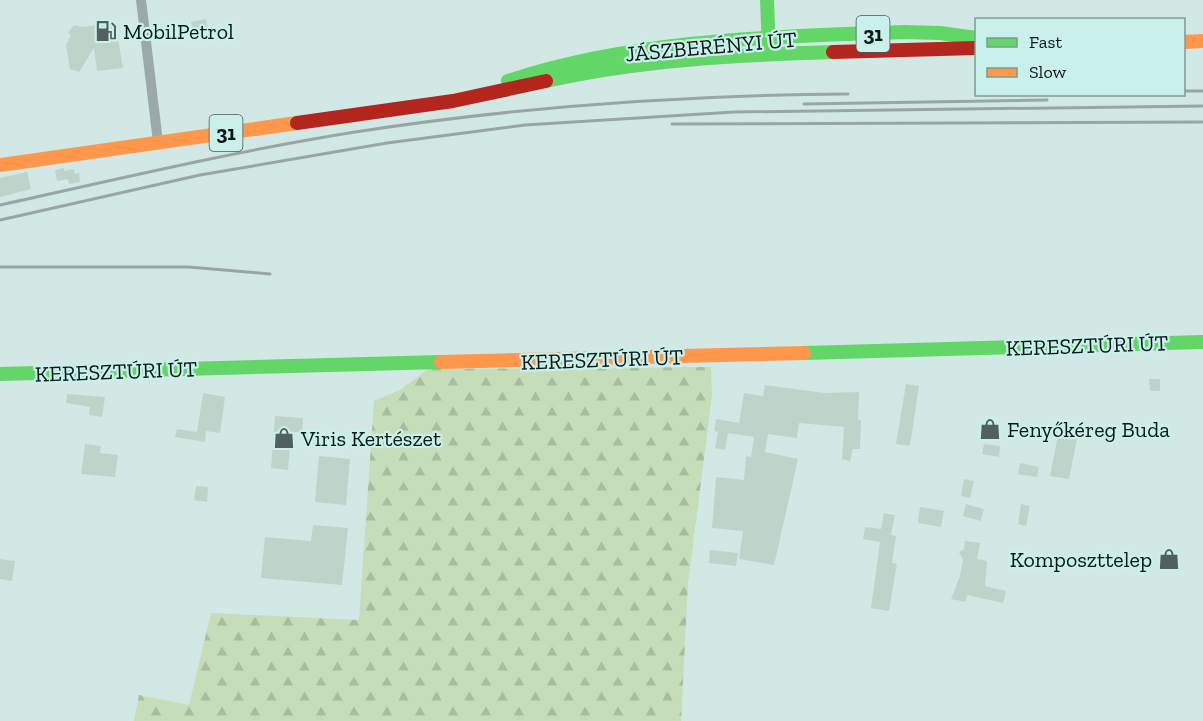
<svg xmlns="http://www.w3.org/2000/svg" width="1203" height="721" viewBox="0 0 1203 721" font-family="'Zilla Slab',serif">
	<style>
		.forest { fill: url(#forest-firs) }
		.building { fill: #bed4ca }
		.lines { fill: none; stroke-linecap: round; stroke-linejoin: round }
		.street { stroke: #9ca9ab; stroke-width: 10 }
		.fast { stroke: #63d668; stroke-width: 14 }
		.slow { stroke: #ff974d; stroke-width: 14 }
		.jam { stroke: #b3261e; stroke-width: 14 }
		.rail { stroke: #98a7a6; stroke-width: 3 }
		.labels { text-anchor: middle; stroke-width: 4.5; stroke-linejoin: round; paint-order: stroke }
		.shield { fill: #caf0eb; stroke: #445957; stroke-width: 1.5 }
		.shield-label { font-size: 21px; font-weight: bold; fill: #0a1817 }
		.poi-label { font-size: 22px; fill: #0a1817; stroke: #caf0eb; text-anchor: start }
		.street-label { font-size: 22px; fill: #0a1817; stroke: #caf0eb }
	</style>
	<defs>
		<pattern id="forest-firs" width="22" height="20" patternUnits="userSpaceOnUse" patternTransform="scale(1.5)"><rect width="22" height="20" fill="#c6ddb9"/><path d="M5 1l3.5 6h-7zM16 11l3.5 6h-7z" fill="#a9bd9e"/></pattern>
	</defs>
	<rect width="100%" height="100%" fill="#d2e8e5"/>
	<polygon class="forest" points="711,367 712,395 688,584 681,721 134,721 139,695 189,705 211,613 359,620 374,401 400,390 428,369"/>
	<g class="building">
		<polygon points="206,19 208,30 193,33 191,22"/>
		<polygon points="115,23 123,68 97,71 94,48 79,72 70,69 66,45 71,35 68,33 74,25 82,27"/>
		<polygon points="64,168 64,171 74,169 75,174 79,173 80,182 69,184 68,179 57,181 55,170"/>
		<polygon points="27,172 31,189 0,197 0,178"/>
		<polygon points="1149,379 1160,379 1160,391 1150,391"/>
		<polygon points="906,384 919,386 910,446 896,444"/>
		<polygon points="765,385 824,393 859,392 858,420 861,420 860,449 853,449 850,461 842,459 844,427 799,423 797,438 768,434 765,452 798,459 774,565 739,559 743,531 712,528 716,477 744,480 746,456 751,457 754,437 728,433 725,450 715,448 718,432 714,431 716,419 739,423 744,393 763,396"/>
		<polygon points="203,393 225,397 220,433 206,431 205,442 175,437 177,429 197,432"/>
		<polygon points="67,394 105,397 102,417 89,415 90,407 66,403"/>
		<polygon points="275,416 303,418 302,432 295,432 294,444 290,444 288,470 271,468"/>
		<polygon points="1060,425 1079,429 1069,479 1050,476"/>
		<polygon points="85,444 101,446 100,453 118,455 115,477 81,474"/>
		<polygon points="984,444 1000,446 999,457 982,454"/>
		<polygon points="319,456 350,459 346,505 315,502"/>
		<polygon points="1020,463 1039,467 1037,477 1018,474"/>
		<polygon points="964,479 974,481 970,498 961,496"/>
		<polygon points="196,486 208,487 207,502 194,500"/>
		<polygon points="966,504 984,509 981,521 963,516"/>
		<polygon points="1021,504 1030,506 1026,526 1018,524"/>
		<polygon points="920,507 944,511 941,527 918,523"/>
		<polygon points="884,513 895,515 891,535 896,536 892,563 897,564 889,611 871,608 880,542 863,539 865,527 881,529"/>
		<polygon points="313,525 348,528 342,585 261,578 265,537 311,541"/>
		<polygon points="965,541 980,543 977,559 987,561 985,586 1006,591 1003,603 967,595 966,602 951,599 960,576 963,560 959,552 964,549"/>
		<polygon points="710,550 738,553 736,566 709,563"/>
		<polygon points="0,559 15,561 12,581 0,579"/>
	</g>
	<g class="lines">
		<polyline class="street" points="141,0 158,142"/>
		<g class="fast">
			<polyline points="767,0 769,51"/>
			<path d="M 508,81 C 636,39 771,37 904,32 L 940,33 L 976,38"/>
			<path d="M 546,81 C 639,60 738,55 833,52"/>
			<polyline points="804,353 1203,342"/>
			<polyline points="0,374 441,362"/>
		</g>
		<g class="slow">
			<polyline points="1184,42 1203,41"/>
			<polyline points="0,165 297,123"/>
			<polyline points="441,362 804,353"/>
		</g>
		<g class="jam">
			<polyline points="833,52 976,48"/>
			<polyline points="297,123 453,101 546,81"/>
		</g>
		<g class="rail">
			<polyline points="1184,91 1203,91"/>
			<polyline points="804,104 1047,100"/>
			<polyline points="672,124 1203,122"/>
			<path d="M 0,205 C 118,179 236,151 355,132 C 518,107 683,95 848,94"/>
			<polyline points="0,220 200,175 387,143 525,125 734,112 1203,106"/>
			<polyline points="0,267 189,267 270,274"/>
		</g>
	</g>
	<defs>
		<symbol id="fuel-bare" viewBox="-9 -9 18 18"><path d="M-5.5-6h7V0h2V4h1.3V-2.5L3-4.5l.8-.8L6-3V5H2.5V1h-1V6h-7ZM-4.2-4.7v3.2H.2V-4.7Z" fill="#50615f" stroke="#caf0eb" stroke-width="2.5" paint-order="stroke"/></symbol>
		<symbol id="shop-bare" viewBox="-9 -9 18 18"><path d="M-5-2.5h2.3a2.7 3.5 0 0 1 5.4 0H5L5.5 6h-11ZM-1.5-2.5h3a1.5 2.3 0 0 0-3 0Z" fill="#50615f" stroke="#caf0eb" stroke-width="2.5" paint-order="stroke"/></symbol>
	</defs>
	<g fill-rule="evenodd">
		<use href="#fuel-bare" x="91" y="16" width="30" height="30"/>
		<use href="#shop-bare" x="975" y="414" width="30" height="30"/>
		<use href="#shop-bare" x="269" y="423" width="30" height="30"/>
		<use href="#shop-bare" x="1154" y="544" width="30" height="30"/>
	</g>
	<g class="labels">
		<g class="shield">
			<rect x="856.5" y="16" width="33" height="36" rx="4.5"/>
			<rect x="209.5" y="115" width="33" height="36" rx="4.5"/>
		</g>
		<g class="shield-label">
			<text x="873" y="41">31</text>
			<text x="226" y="140">31</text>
		</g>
		<g class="poi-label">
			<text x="123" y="39">MobilPetrol</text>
			<text x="1007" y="437">Fenyőkéreg Buda</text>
			<text x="301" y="446">Viris Kertészet</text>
			<text x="1152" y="567" text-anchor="end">Komposzttelep</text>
		</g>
		<g class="street-label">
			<text transform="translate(711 46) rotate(-5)" y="8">JÁSZBERÉNYI ÚT</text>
			<text transform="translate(1087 345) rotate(-2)" y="8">KERESZTÚRI ÚT</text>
			<text transform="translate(602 359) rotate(-2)" y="8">KERESZTÚRI ÚT</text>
			<text transform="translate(116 371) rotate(-2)" y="8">KERESZTÚRI ÚT</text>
		</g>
	</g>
	<rect x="975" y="18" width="210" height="78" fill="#caf0eb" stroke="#7d9a96" stroke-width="1.5"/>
	<rect x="987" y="38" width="30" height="9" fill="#63d668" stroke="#7d9a96" stroke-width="1.5"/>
	<text x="1029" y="48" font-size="18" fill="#0a1817">Fast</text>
	<rect x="987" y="68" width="30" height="9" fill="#ff974d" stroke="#7d9a96" stroke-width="1.5"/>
	<text x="1029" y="78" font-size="18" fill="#0a1817">Slow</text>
</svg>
